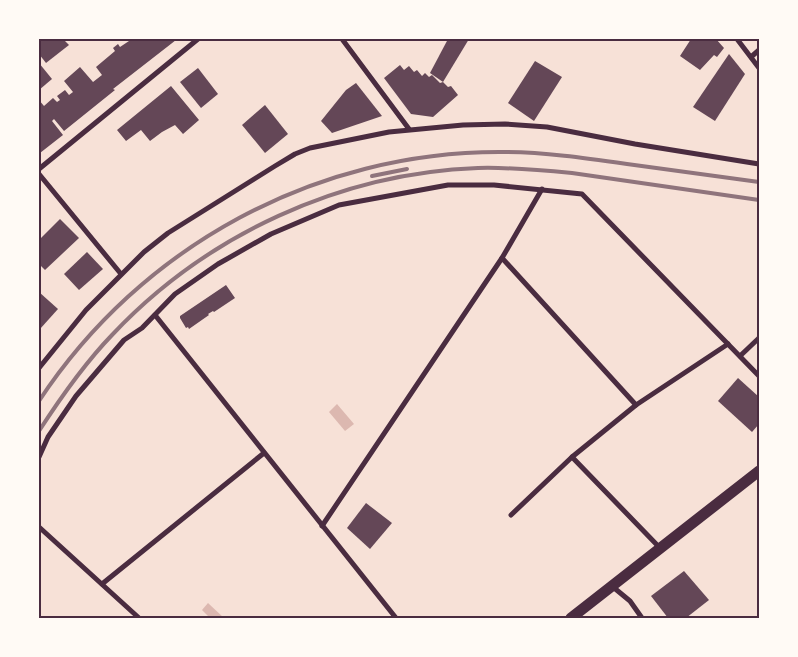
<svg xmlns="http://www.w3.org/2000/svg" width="798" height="657" viewBox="0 0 798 657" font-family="Literata,serif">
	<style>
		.water { fill: #dcb8b0 }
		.building { fill: #644757 }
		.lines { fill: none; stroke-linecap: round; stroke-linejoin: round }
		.minor { stroke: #4a2c40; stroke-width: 5 }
		.primary { stroke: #4a2c40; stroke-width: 11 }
		.rail { stroke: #8f747c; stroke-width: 4 }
		.neatline { fill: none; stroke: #4a2c40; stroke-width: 2 }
	</style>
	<rect width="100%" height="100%" fill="#f7e1d7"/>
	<g class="water">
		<polygon points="337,404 354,424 345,431 329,412"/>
		<polygon points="208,603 224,618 210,618 202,610"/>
	</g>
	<g class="building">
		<polygon points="39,39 63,39 69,45 46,63 39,54"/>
		<polygon points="132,39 176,40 113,89 115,90 64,131 54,119 52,121 63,135 40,153 39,100 44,106 53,98 57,102 60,100 57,96 65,90 69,95 73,92 64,81 80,67 93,82 102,75 96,67 115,51 113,48 118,44 120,47"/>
		<polygon points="448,39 469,39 443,82 430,73"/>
		<polygon points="691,39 716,39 724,48 717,57 714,55 700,70 680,56"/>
		<polygon points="729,54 745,74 715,121 693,107"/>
		<polygon points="535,61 562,77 534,121 508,103"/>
		<polygon points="39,63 52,79 39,90"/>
		<polygon points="400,65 404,70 409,66 414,72 417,70 422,76 425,73 429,77 432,75 440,83 443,82 448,87 451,86 458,95 433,117 411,114 384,78"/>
		<polygon points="198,68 218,94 201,108 180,82"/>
		<polygon points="356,83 382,116 332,133 321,121 346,90"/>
		<polygon points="171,86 199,120 183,134 175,125 162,132 150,141 141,130 126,141 117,130"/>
		<polygon points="265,105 288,134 265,153 242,125"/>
		<polygon points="60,219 79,238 45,270 39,264 39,240"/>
		<polygon points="87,252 103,269 79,290 64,274"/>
		<polygon points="226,285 235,298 214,312 213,311 208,314 209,315 189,329 188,327 186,328 180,318 180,316"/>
		<polygon points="39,292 58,309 40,329 39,328"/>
		<polygon points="738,378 759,397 759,424 752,432 718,401"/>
		<polygon points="366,503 392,523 370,549 347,528"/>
		<polygon points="684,571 709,600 686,618 668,618 651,596"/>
	</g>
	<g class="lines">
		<g class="minor">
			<polyline points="342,39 409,129"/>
			<polyline points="737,39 759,68"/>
			<polyline points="751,57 759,50"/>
			<polyline points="39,169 198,39"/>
			<polyline points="39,174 121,274"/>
			<polyline points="502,258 636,405 572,457 511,515"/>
			<polyline points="155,315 396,618"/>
			<polyline points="740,356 759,338"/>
			<polyline points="39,368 86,310 144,252 168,233 275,166 295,154 310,148 389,132 463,125 505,124 547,127 635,144 759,164"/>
			<polyline points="636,405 728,344"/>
			<polyline points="39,457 48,437 76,396 124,340 142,328 175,294 218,264 271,234 339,205 448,185 494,185 582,194 759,376"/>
			<polyline points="572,457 660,548"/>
			<polyline points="322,526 502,258 542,189"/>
			<polyline points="39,527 139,618"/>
			<polyline points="102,584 264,453"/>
			<polyline points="613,587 630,601 642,618"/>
		</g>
		<polyline class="primary" points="571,618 759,471"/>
		<g class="rail">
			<polyline points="372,176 407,169"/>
			<path d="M 39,401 C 141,246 316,151 502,152 C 543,152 585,158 627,164 C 671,170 715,176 759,182"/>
			<path d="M 39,431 C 61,397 84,364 112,335 C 206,235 340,173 478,168 C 509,167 541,170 572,173 L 759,200"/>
		</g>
	</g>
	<rect width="798" height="657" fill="none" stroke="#fffaf5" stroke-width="80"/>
	<rect x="40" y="40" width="718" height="577" class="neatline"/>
</svg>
